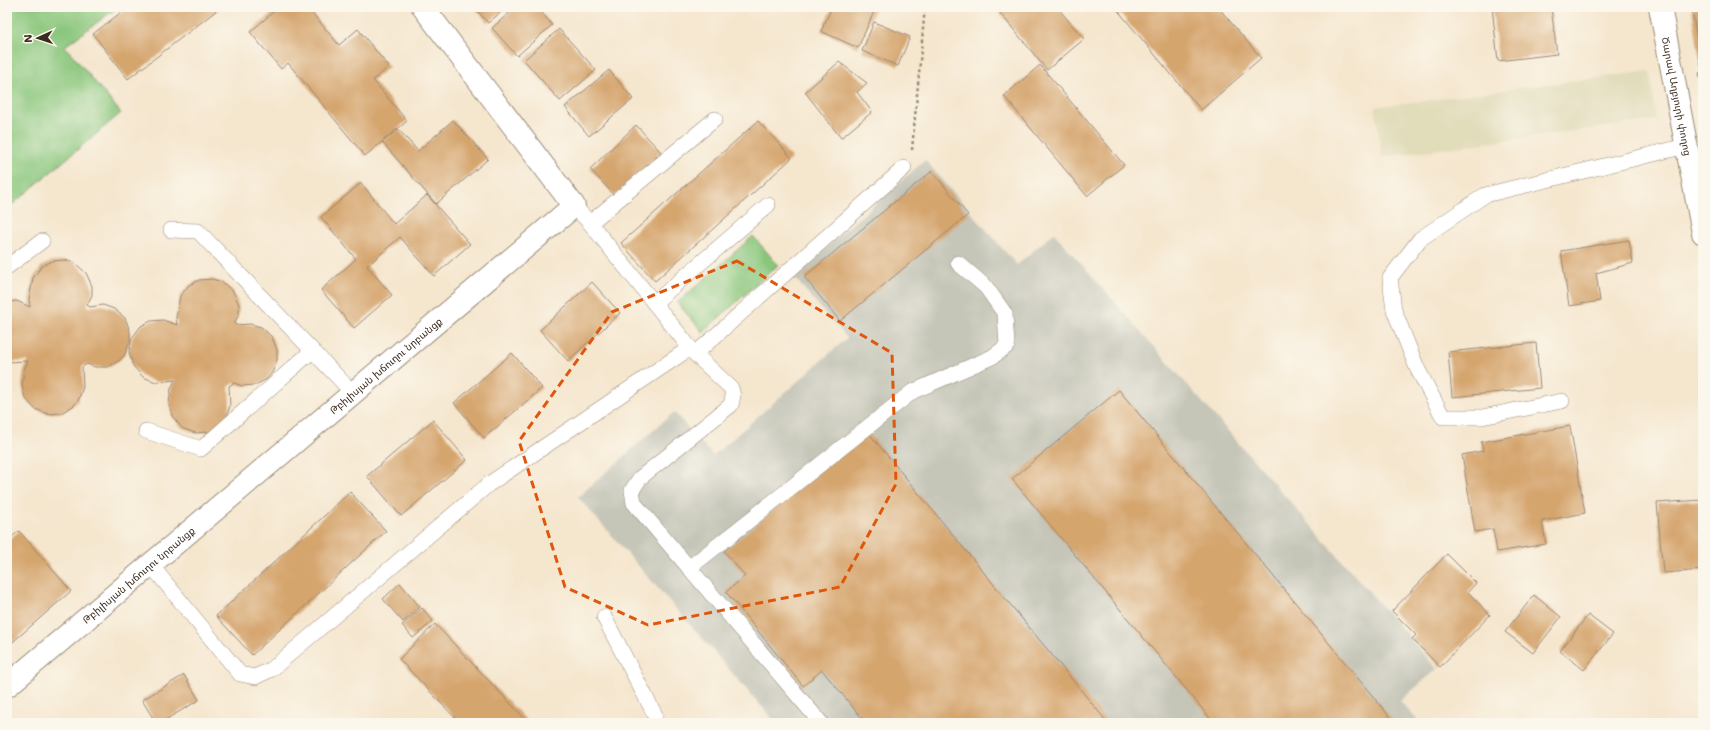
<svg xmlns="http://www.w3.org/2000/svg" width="1710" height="730" viewBox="0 0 1710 730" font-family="Mali,'Noto Sans Armenian',sans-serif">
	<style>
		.built { fill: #e1dcba }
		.industrial { fill: #c5c5b8 }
		.green { fill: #89c67c; stroke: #62784d }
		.building { fill: #d5a56e }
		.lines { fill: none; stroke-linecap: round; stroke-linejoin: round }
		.lane-casing { stroke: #988876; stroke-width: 16 }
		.street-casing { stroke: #988876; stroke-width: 24 }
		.secondary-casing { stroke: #988876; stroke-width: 24 }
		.path { stroke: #988876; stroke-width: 2.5; stroke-dasharray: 3 3; stroke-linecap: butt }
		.lane { stroke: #fff; stroke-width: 15 }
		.street { stroke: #fff; stroke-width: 22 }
		.secondary { stroke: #fff; stroke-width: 22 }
		.marked { fill: none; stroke: #df570d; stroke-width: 3; stroke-dasharray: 8 5; stroke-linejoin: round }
		.labels { text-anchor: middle; stroke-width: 4; stroke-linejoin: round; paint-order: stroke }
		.street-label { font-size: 10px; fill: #3b2a1e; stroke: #fbf7ec }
	</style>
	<rect width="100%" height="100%" fill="#fbf7ec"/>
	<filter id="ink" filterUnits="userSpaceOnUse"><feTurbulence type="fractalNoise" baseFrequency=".025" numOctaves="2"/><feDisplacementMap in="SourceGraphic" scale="8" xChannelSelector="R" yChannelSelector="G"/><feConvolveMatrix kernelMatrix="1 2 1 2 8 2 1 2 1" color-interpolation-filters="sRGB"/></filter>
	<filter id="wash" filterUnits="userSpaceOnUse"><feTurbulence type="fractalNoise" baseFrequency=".012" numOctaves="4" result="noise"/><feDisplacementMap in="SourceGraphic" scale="16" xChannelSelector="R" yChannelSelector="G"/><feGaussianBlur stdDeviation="0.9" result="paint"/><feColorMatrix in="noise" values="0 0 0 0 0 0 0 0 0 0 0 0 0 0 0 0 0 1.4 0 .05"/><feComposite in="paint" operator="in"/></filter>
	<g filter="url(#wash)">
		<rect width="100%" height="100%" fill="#f5e6ce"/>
		<polygon class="built" points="1650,71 1656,120 1382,157 1375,107"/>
		<polygon class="industrial" points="925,160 1017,265 1054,233 1437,669 1400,701 1420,723 776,723 578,497 674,412 713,456 847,338 793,276"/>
		<g class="green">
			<polygon points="7,7 118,7 65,46 121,113 7,209"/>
			<polygon points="753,236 778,265 703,332 677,303"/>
		</g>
		<g id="blocks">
			<g class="building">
				<polygon points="128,7 221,7 128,79 93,34"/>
				<polygon points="279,7 307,7 339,45 358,29 389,67 373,80 407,121 365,156 288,63 281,69 250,32"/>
				<polygon points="474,7 507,7 488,23"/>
				<polygon points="516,7 537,7 552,25 517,56 492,28"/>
				<polygon points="832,7 876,7 858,48 821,31"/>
				<polygon points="995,7 1057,7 1084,39 1047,70"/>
				<polygon points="1115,7 1218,7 1261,58 1201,110"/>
				<polygon points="1492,7 1551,7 1557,54 1498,61"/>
				<polygon points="1703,7 1703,66 1701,67 1692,9"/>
				<polygon points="874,22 910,37 898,66 862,51"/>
				<polygon points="559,29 596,70 560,101 524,60"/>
				<polygon points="839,62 867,83 857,92 872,112 841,138 805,92"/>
				<polygon points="1040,65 1124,165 1087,196 1004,96"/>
				<polygon points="609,70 633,99 589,136 565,107"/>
				<polygon points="1703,72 1703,89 1702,89 1699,73"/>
				<polygon points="453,120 488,159 436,204 382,142 398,129 418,151"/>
				<polygon points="758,121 792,158 655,281 621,243"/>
				<polygon points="636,125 661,152 615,196 590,169"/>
				<polygon points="932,171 968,215 840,321 804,277"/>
				<polygon points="361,183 394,224 427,195 470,244 434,276 400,237 367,266 392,295 354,328 321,290 356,259 321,217"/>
				<polygon points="1629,240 1633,263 1596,273 1600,301 1569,306 1561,251"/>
				<polygon points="65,260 75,263 86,273 92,286 92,295 87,305 90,307 103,305 114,309 125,318 130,331 130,341 125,354 120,360 108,367 95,367 87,364 82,367 83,387 78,401 73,406 61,413 48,414 35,409 25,398 22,385 24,370 28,361 7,362 7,302 17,301 30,307 29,299 33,278 42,266 52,261"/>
				<polygon points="212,279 222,282 233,291 239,305 239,314 234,324 237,325 250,324 261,327 272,337 277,350 277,360 272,373 267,379 255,385 242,386 234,383 229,386 230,406 225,420 220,425 208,432 195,433 182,428 172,416 169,403 171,389 175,380 156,382 143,377 133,366 129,352 132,338 141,326 151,321 163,320 177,325 176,318 180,296 189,285 199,280"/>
				<polygon points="592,282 620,313 568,361 540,330"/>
				<polygon points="1536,343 1540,388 1452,397 1448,352"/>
				<polygon points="512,353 542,388 484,438 454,403"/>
				<polygon points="1119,390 1395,723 1214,723 1012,479"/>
				<polygon points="433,420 467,460 401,516 367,476"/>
				<polygon points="1570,426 1585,513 1542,521 1546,544 1497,552 1493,529 1475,532 1462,455 1483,451 1481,442"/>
				<polygon points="868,432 1108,723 866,723 822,670 803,686 726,592 745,576 724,551"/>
				<polygon points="350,492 386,531 252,655 216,616"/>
				<polygon points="1703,500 1703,570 1663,573 1657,503"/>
				<polygon points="19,531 71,591 7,647 7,541"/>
				<polygon points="1447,554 1476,583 1468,592 1490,615 1440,667 1412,639 1416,635 1392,611"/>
				<polygon points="400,583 420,607 403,622 383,599"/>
				<polygon points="1534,595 1561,617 1533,653 1505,632"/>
				<polygon points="422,608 433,621 413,638 402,625"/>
				<polygon points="1588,615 1613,634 1584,670 1560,651"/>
				<polygon points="435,624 529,723 460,723 399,659"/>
				<polygon points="184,675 199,700 160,723 156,723 142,700"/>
			</g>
		</g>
	</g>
	<g filter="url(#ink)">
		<use href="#blocks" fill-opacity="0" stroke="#988876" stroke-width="1"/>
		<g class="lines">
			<defs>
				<g id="lane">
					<polyline points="574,206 590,223 695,354 731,388 733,396 731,405 640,478 632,490 634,503 821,723"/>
					<polyline points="590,223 715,119"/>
					<polyline points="171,230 198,231 353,393"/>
					<polyline points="7,267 42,241"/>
					<polyline points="654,303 768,205"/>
					<polyline points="695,354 904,168"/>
					<polyline points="1562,401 1482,417 1443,417 1417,368 1394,310 1390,278 1420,239 1485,195 1686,146"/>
					<polyline points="146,431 201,449 312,351"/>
					<polyline points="151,565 240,674 255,677 272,669 489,484 690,348"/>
					<polyline points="689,568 912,392 992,357 1007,346 1005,314 986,287 958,263"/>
					<polyline points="604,617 655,715 655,723"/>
				</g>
				<g id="street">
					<path id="s1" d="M 7,686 L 574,206 L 423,7"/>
				</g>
				<g id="secondary">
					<path id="s2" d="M 1660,7 L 1703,233"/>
				</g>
			</defs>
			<use href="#lane" class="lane-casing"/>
			<use href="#street" class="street-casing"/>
			<use href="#secondary" class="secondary-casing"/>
			<polyline class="path" points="912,150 925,7"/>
			<use href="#lane" class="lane"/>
			<use href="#street" class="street"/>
			<use href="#secondary" class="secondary"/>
		</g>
	</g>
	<path class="marked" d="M 737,261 L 892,353 L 896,484 L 840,587 L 648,625 L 565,587 L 519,441 L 612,312 Z"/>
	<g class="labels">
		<g class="street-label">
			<text dy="4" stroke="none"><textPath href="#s2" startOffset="91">Ծարավ Աղբյուրի փողոց</textPath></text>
			<text dy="4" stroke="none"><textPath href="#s1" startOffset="496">Թբիլիսյան խճուղու նրբանցք</textPath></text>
			<text dy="4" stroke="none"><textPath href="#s1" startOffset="172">Թբիլիսյան խճուղու նրբանցք</textPath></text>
		</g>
	</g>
	<rect width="1710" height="730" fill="none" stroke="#fbf7ec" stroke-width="24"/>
	<g transform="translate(38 38) rotate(267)" stroke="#fbf7ec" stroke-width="3" paint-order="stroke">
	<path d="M0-3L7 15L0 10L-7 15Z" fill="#3b2a1e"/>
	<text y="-6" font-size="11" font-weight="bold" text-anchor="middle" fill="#3b2a1e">N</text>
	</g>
</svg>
